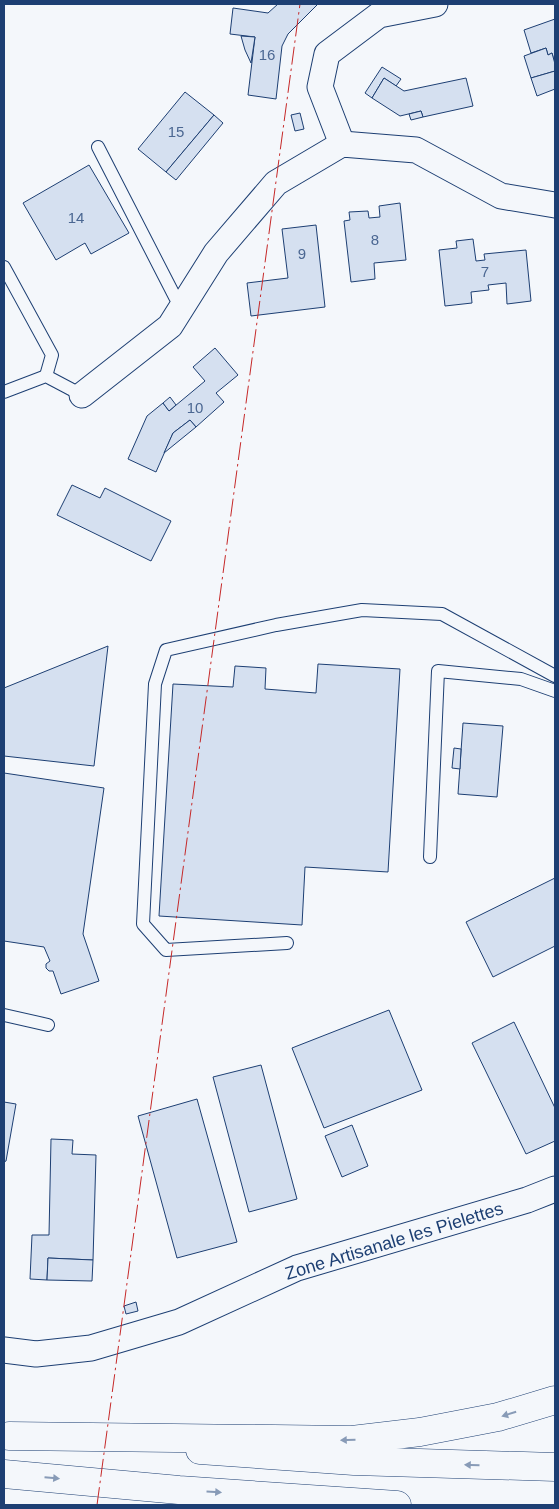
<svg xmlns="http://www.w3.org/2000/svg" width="559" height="1509" viewBox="0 0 559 1509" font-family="Arial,sans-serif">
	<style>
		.building { fill: #d5e0f0; stroke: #1d3f73 }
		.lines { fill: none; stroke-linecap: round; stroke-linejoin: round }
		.service-casing { stroke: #1d3f73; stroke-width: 14 }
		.minor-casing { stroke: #1d3f73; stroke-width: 27 }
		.primary-casing { stroke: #1d3f73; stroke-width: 29 }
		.motorway-casing { stroke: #1d3f73; stroke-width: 29 }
		.service { stroke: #f4f7fb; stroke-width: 12 }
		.minor { stroke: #f4f7fb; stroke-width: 25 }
		.primary { stroke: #f4f7fb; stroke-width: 28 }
		.motorway { stroke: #f4f7fb; stroke-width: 28 }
		.power { stroke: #c62828; stroke-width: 1; stroke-dasharray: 18 4 2.5 4; stroke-linecap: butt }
		.oneway { fill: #889bb7 }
		.labels { text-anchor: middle; stroke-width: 4; stroke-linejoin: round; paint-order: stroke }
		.number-label { font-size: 15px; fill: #4b6792 }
		.street-label { font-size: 18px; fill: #1d3f73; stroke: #f4f7fb }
	</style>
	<rect width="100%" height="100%" fill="#f4f7fb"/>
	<g class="building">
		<polygon points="278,4 318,4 288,34 282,46 276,99 248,95 255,37 230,34 233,8 268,13"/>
		<polygon points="555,19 555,64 552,53 548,55 546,48 531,53 524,30"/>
		<polygon points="241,36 255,37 251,63 245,50"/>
		<polygon points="546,48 548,55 552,53 555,64 555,71 531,78 524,56"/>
		<polygon points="382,67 401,79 396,86 384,78 372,98 365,93"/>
		<polygon points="555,71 555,89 537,96 531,78"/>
		<polygon points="384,78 404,91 466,78 473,106 423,117 421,111 400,116 372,98"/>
		<polygon points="185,92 214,115 166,172 138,149"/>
		<polygon points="421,111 423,117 411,120 409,114"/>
		<polygon points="300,113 304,129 295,131 291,115"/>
		<polygon points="214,115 223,123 176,180 166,172"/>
		<polygon points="89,165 129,233 91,254 85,243 56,260 23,203"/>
		<polygon points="400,203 406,260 374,263 375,279 351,282 344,221 350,220 349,212 368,211 369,218 380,217 379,206"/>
		<polygon points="316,225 325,307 251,316 247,283 288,278 282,229"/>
		<polygon points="473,239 476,261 485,260 484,254 526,250 531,301 507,304 506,283 488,285 489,290 471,292 472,303 445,306 439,250 457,248 456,241"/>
		<polygon points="215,348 238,375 216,393 224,402 196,427 190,420 173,433 156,472 128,459 147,416 163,403 169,411 205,381 193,367"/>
		<polygon points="170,397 176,405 169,411 163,403"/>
		<polygon points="190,420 196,427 164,453 173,433"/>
		<polygon points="72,485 100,498 105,488 171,521 151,561 57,515"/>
		<polygon points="108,646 94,766 4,756 4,688"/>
		<polygon points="318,664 400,669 388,872 305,867 302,925 159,916 173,684 233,687 235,666 266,668 265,689 316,693"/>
		<polygon points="463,723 503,726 497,797 458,794"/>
		<polygon points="454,748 461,749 460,769 452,768"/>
		<polygon points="4,773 104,788 83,934 99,981 61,994 53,971 49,971 46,968 46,964 50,961 44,947 4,941"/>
		<polygon points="555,878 555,946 493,977 466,922"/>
		<polygon points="389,1010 422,1090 324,1128 292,1048"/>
		<polygon points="514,1022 555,1108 555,1141 526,1154 472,1043"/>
		<polygon points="261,1065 297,1199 249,1212 213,1077"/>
		<polygon points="197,1099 237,1242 177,1258 138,1116"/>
		<polygon points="4,1102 16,1104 6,1161 4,1162"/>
		<polygon points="352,1125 368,1166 342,1177 325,1136"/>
		<polygon points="51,1139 73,1140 72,1154 96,1155 93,1260 48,1258 47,1280 30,1279 32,1235 49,1235"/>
		<polygon points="48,1258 93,1260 92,1281 47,1280"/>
		<polygon points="136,1302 138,1311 126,1314 124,1306"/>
	</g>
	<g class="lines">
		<defs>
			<g id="service">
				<polyline points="98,147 175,297 182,306"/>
				<polyline points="4,267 52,355 46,376"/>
				<polyline points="4,392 46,376 82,395"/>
				<polyline points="430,857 438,671 521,679 555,691"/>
				<polyline points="287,943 166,950 143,924 155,684 166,650 276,625 362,610 442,614 555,676"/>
				<polyline points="4,1015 48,1025"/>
			</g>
			<g id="minor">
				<polyline points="342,144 320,87 327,54 379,15 435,4"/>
				<polyline points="82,395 170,326 216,253 276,183 342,144 416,150 501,196 555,205"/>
				<polyline points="4,1350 36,1354 91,1348 179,1322 297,1268 527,1200 555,1189"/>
			</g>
			<g id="primary">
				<polyline points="200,1450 354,1461 555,1467"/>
				<polyline points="4,1474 179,1490 397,1505"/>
			</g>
			<polyline id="motorway" points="9,1436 352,1440 420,1432 498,1417 555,1400"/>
		</defs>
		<use href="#service" class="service-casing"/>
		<use href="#minor" class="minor-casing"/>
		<use href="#primary" class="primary-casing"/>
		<use href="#motorway" class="motorway-casing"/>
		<use href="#service" class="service"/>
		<use href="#minor" class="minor"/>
		<use href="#primary" class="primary"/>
		<use href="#motorway" class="motorway"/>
		<polyline class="power" points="97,1505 300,4"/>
	</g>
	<defs><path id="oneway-solid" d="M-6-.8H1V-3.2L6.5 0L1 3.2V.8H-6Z" transform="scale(1.25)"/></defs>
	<g class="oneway">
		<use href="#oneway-solid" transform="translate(509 1414) rotate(163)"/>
		<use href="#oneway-solid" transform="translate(348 1440) rotate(178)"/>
		<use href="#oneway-solid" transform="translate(472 1465) rotate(-178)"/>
		<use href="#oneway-solid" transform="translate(52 1478) rotate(5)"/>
		<use href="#oneway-solid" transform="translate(214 1492) rotate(4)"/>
	</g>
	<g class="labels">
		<g class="number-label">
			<text x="267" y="60">16</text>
			<text x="176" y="137">15</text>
			<text x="76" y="223">14</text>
			<text x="375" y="245">8</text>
			<text x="302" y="259">9</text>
			<text x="485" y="277">7</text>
			<text x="195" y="413">10</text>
		</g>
		<g class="street-label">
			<text transform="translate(394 1241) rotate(-17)" y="6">Zone Artisanale les Pielettes</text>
		</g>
	</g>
	<rect width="559" height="1509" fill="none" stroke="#1d3f73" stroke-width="10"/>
</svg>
